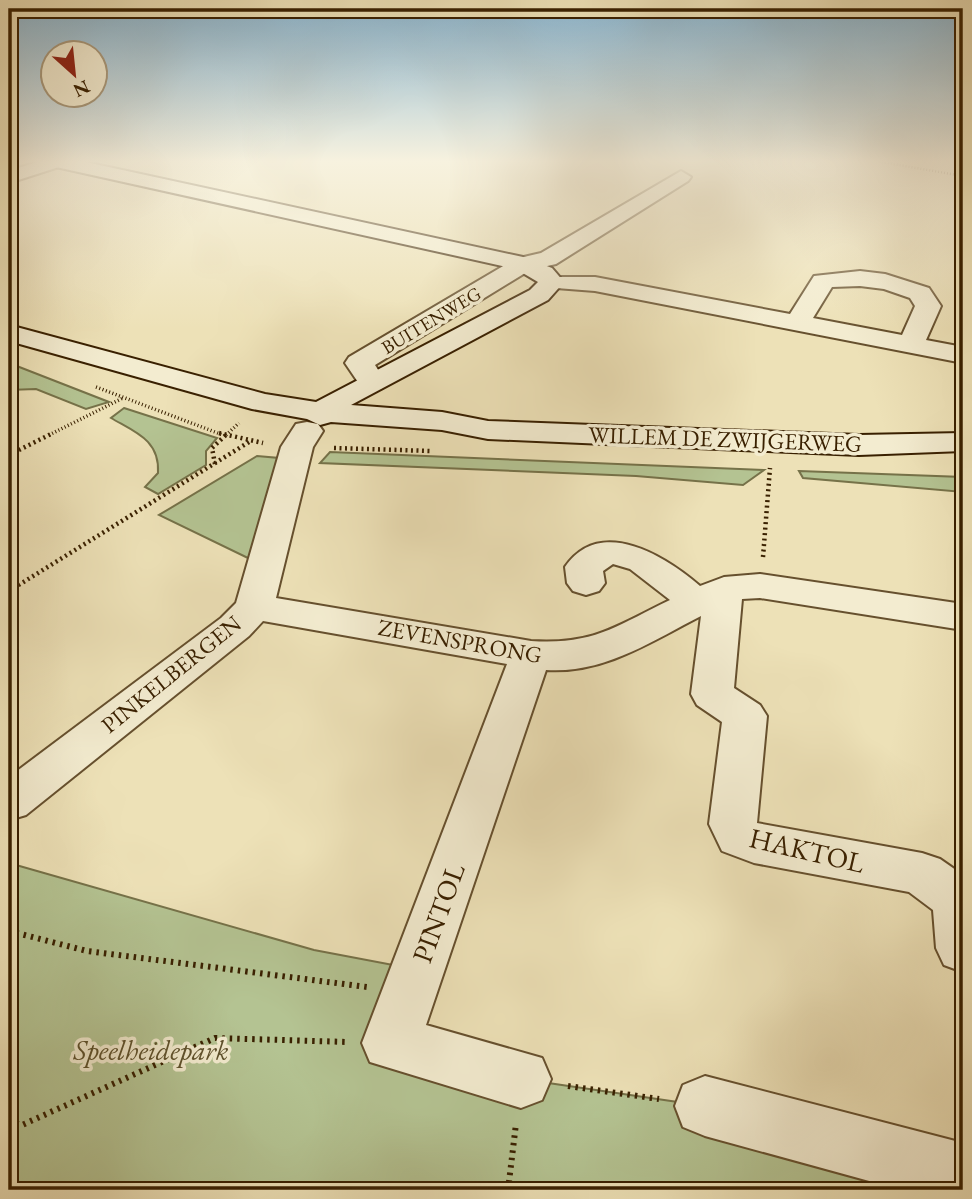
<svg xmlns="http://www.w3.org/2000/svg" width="972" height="1199" viewBox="0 0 972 1199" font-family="'EB Garamond',serif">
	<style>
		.green { fill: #b4c392; stroke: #767249; stroke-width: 2 }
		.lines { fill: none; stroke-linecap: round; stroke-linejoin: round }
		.street-casing { stroke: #66502e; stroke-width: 4 }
		.secondary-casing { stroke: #392000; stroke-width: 4 }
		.path-far3 { stroke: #392000; stroke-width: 2.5; stroke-dasharray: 1 2; stroke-linecap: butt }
		.path-far2 { stroke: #392000; stroke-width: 3.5; stroke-dasharray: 1 2.5; stroke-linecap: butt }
		.path-far1 { stroke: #392000; stroke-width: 4.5; stroke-dasharray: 2 3.5; stroke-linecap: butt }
		.path { stroke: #392000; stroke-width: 6; stroke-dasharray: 2.5 5; stroke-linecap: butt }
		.street { fill: #f3ecd0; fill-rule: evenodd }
		.secondary { fill: #f3ecd0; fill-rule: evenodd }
		.labels { text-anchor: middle; stroke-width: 7; stroke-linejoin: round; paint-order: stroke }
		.far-street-label { font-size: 19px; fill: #392000; stroke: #f3ecd0 }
		.street-label { font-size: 23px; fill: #392000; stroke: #f3ecd0 }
		.near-street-label { font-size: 28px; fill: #392000; stroke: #f3ecd0 }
		.near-park-label { font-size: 28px; font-style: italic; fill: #5e512c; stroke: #f3ecd0 }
	</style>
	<rect width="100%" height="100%" fill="#ede1b7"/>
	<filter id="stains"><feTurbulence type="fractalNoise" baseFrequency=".00286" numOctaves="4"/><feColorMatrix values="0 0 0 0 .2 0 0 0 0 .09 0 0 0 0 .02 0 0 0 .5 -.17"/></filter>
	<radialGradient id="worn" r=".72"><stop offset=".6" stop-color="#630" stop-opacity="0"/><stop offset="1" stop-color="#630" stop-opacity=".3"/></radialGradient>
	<g class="green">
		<polygon points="9,363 109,402 86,409 36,389 9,390"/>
		<path d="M 124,408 L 217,438 L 206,451 L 206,465 L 158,494 L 145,487 L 158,473 C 160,440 135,432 111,418 Z"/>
		<polygon points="330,452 764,470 743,485 636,476 320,463"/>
		<polygon points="257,456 279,458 250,559 159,515"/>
		<polygon points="799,471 963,477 963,492 803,478"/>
		<polygon points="9,863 314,950 409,968 384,1046 521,1079 705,1106 929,1176 929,1190 9,1190"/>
	</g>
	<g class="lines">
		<defs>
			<g id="street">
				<polygon points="40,161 68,161 65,165 9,183 9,171"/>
				<polygon points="681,171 691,177 688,181 556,264 530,270 375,365 386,382 382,388 372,391 362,388 345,363 349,357 515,259 541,253"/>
				<path d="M 860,271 L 885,274 L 929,288 L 941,306 L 926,340 L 963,347 L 963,363 L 595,291 L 543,287 L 540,282 L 543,277 L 595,277 L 790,314 L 814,276 ZM 860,286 L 884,289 L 910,298 L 915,306 L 902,335 L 813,318 L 832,287 Z"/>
				<path d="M 307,422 L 318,424 L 323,431 L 313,447 L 276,598 L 531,641 C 594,645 616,626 670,600 L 630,569 L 613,564 L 603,571 L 605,583 L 599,591 L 586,595 L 573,591 L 567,583 L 565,567 C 601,515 666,557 700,586 L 724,577 L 760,574 L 963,604 L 963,630 L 760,598 L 742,599 L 734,688 L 760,705 L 767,716 L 757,823 L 922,853 L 940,859 L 963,875 L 963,972 L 944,965 L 936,948 L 933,910 L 909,892 L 754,863 L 722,851 L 709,824 L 722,722 L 697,705 L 691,694 L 701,616 C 652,641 604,674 546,670 L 426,1025 L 542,1058 L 551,1079 L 542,1100 L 521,1108 L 370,1062 L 362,1043 L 507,664 L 263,621 L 249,636 L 26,815 L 9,820 L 9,777 L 221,618 L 236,603 L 281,447 L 296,424 Z"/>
				<polygon points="705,1076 963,1143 963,1190 902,1190 705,1136 683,1127 675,1106 683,1085"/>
			</g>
			<polygon id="secondary" points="46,161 81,161 523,257 552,268 564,282 548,300 351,405 442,412 488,421 859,435 963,433 963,451 859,455 488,439 442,430 331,422 320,425 307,419 252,409 9,341 9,325 265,394 316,402 530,290 538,282 516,269 56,167"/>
		</defs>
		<use href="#street" class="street-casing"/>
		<use href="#secondary" class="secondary-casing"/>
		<polyline class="path-far3" points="876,161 963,176"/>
		<g class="path-far2">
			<polyline points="96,387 223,435"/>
			<polyline points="49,435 123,398"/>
			<polyline points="226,435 239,423"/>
		</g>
		<g class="path-far1">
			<polyline points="219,433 263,443"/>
			<polyline points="334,448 431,451"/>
			<polyline points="9,455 53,433"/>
			<polyline points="215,464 212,448 228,433"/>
			<polyline points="763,557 770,468"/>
			<polyline points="9,591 249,442"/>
		</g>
		<g class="path">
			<polyline points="9,931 87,951 367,987"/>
			<polyline points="568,1086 659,1099"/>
			<polyline points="9,1121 22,1125 215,1038 348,1042"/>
			<polyline points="508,1190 516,1124"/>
		</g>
		<use href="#street" class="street"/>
		<use href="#secondary" class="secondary"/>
	</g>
	<linearGradient id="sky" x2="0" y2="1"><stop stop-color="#89b7d4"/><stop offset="0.49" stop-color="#f7f2df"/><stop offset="1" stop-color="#f7f2df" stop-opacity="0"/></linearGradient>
	<rect width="972" height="329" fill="url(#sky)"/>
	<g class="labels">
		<g class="far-street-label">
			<text transform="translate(431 320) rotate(-31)" y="7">BUITENWEG</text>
		</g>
		<g class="street-label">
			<text transform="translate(725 439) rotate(2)" y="8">WILLEM DE ZWIJGERWEG</text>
			<text transform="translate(460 641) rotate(10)" y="8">ZEVENSPRONG</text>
			<text transform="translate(171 674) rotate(-39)" y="8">PINKELBERGEN</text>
		</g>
		<g class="near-street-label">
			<text transform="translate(807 850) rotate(13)" y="10">HAKTOL</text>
			<text transform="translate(438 913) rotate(-70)" y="10">PINTOL</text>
		</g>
		<g class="near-park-label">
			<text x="151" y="1060">Speelheidepark</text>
		</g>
	</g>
	<rect width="972" height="1199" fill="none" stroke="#ede1b7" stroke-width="35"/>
	<rect x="10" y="10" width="951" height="1178" fill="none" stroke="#392000" stroke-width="3.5"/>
	<rect x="18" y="18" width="937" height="1164" fill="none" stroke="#392000" stroke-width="2"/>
	<g transform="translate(74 74) rotate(153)"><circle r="33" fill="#f3ecd0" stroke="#a99a7d" stroke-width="2"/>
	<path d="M0-5L12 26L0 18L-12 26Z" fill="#8f2418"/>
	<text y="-10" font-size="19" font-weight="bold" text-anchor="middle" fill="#392000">N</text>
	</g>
	<rect width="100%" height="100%" filter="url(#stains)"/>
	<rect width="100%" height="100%" fill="url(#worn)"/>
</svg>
